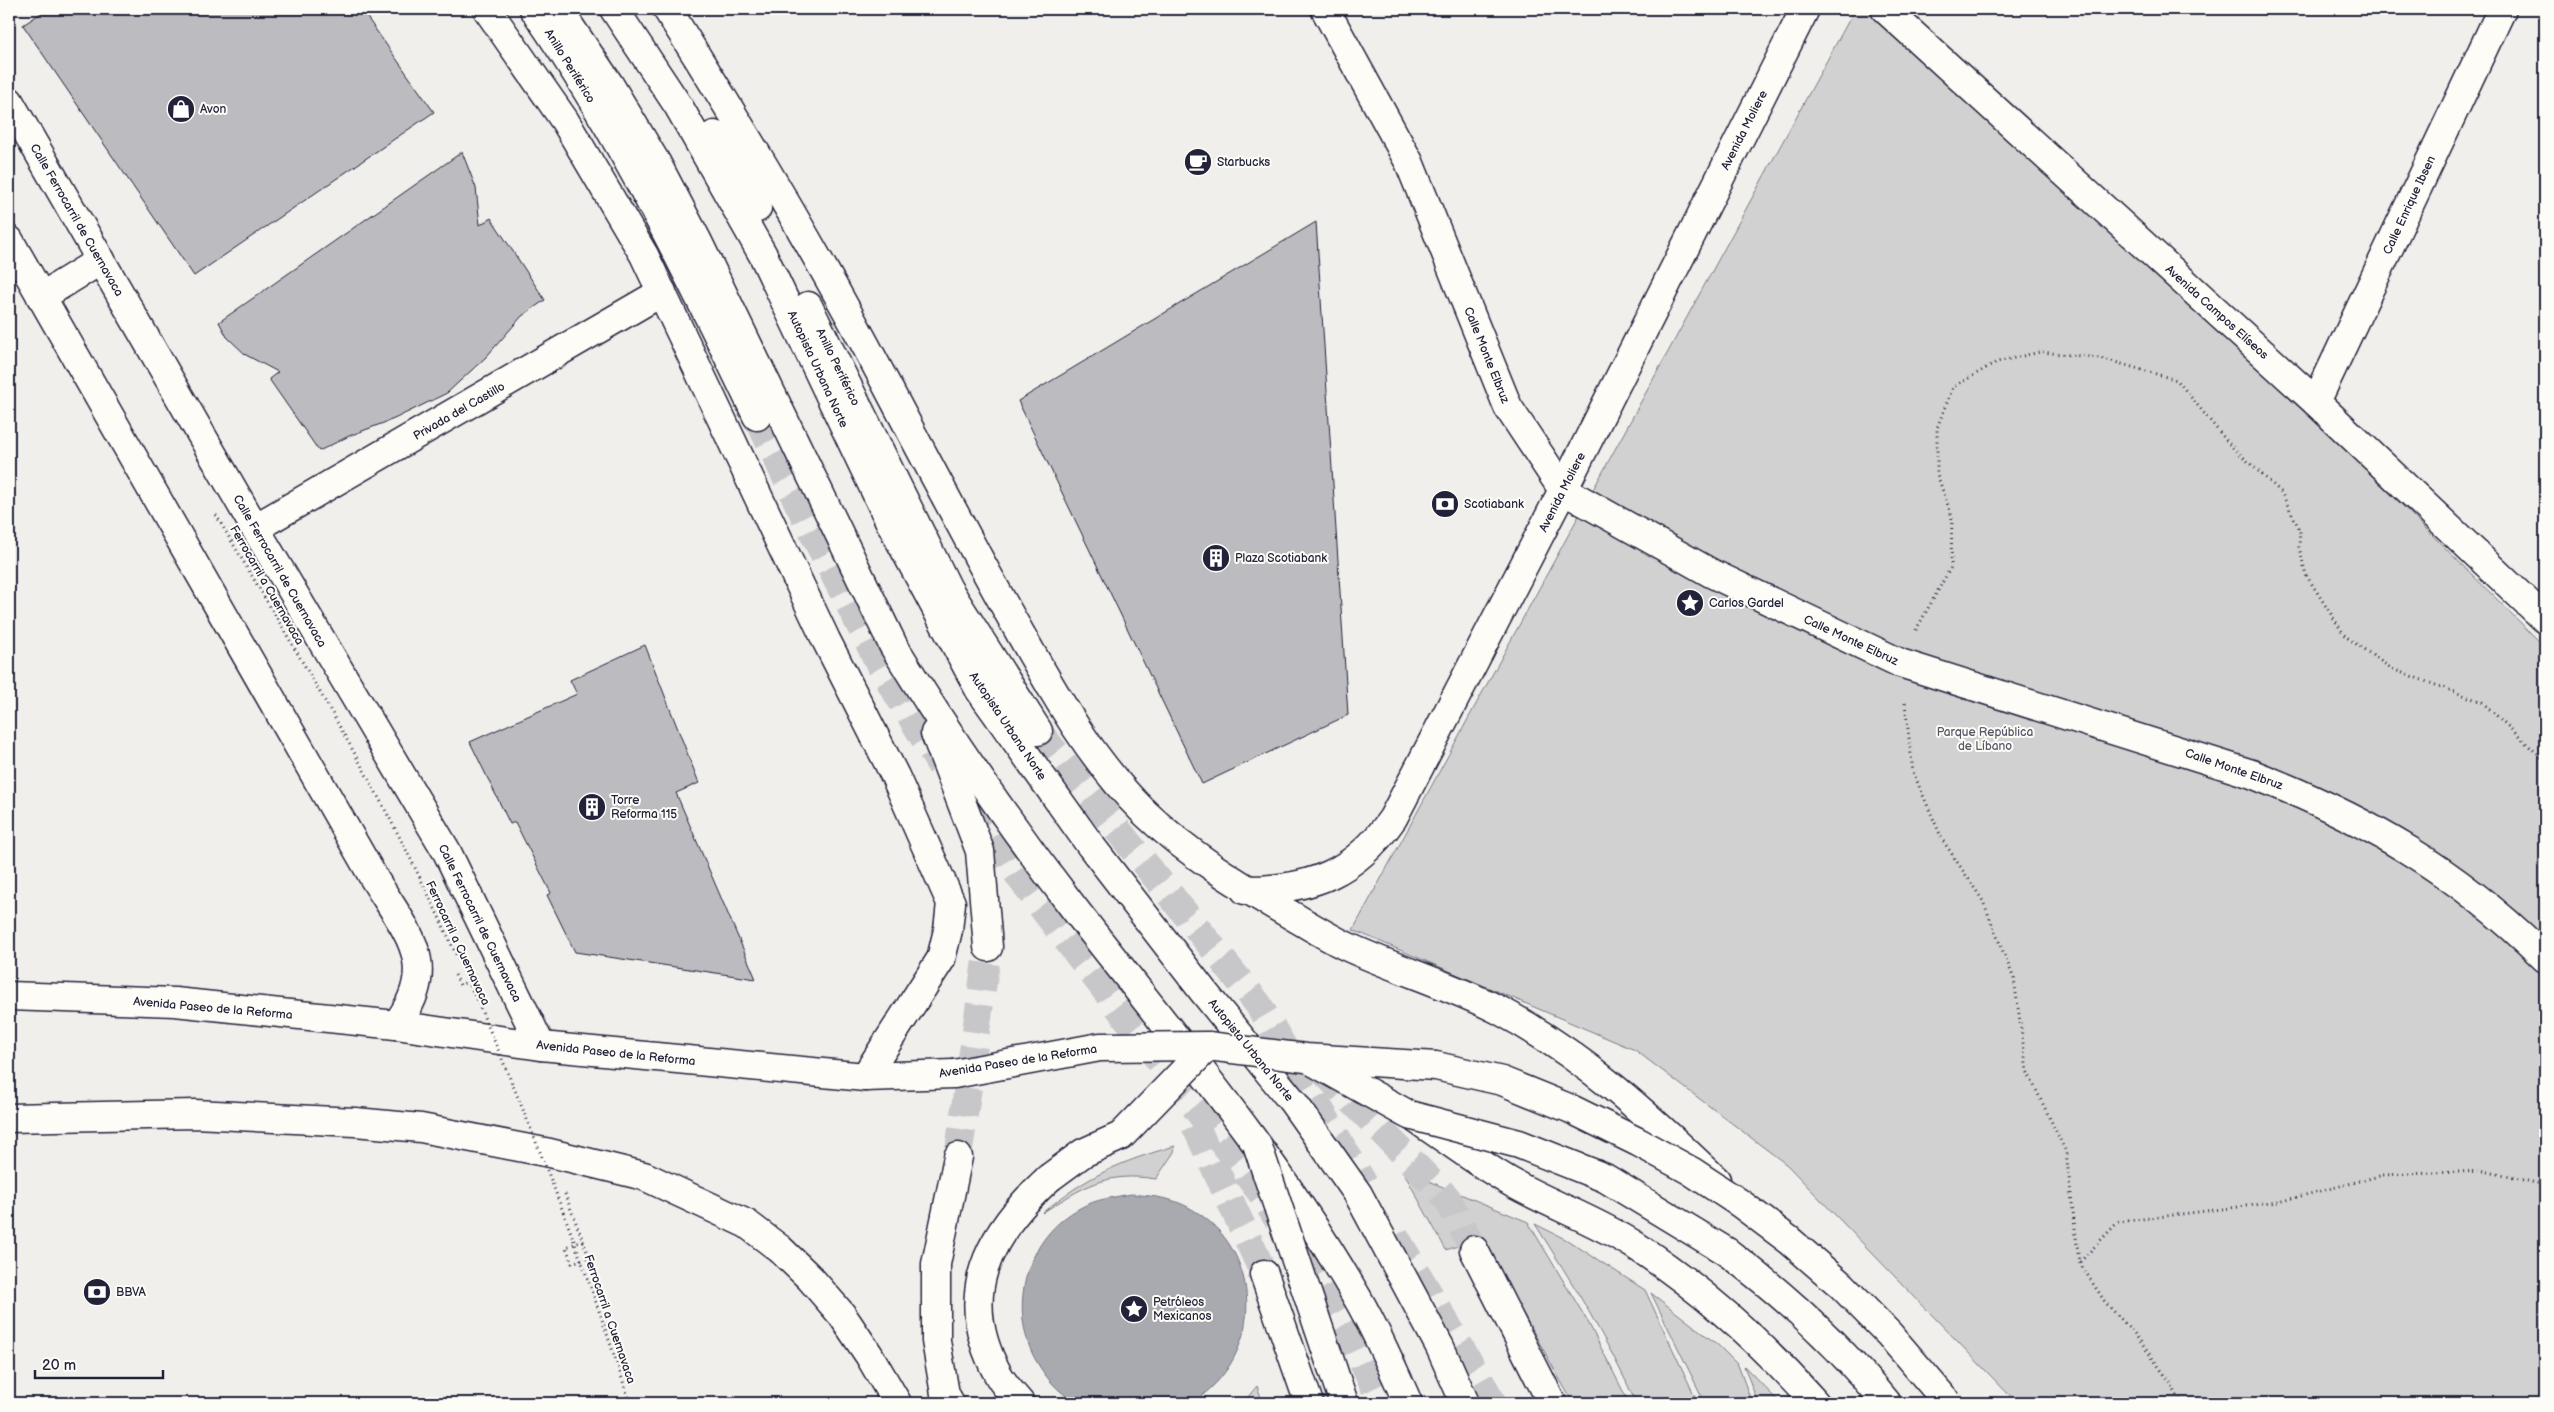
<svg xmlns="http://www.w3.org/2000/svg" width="2554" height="1412" viewBox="0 0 2554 1412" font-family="'Balsamiq Sans',sans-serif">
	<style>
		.green { fill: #d2d1d1; stroke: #7a7a86 }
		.water { fill: #a9a9b0; stroke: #737381 }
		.building { fill: #bcbcc0; stroke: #22223b }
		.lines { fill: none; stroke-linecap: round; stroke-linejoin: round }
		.motorway-tunnel { stroke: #c7c6c9; stroke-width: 28; stroke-dasharray: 28 14; stroke-linecap: butt }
		.minor-casing { stroke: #22223b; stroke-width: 31 }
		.tertiary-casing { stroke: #22223b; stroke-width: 31 }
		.secondary-casing { stroke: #22223b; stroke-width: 31 }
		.trunk-casing { stroke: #22223b; stroke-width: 31 }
		.motorway-casing { stroke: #22223b; stroke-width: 31 }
		.path { stroke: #22223b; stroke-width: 3; stroke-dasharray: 1 4; stroke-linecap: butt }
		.minor { stroke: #fdfcf7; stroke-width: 28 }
		.tertiary { stroke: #fdfcf7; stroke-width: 28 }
		.secondary { stroke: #fdfcf7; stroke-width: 28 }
		.trunk { stroke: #fdfcf7; stroke-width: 28 }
		.motorway { stroke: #fdfcf7; stroke-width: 28 }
		.secondary-bridge-casing { stroke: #22223b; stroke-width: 31; stroke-linecap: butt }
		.motorway-bridge-casing { stroke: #22223b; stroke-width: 31; stroke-linecap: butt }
		.path-bridge { stroke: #22223b; stroke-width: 3; stroke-dasharray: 1 4; stroke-linecap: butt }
		.secondary-bridge { stroke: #fdfcf7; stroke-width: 28 }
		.motorway-bridge { stroke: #fdfcf7; stroke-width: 28 }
		.labels { text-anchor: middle; stroke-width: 4; stroke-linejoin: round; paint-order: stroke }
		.street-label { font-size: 12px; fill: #22223b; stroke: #fdfcf7 }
		.poi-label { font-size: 12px; fill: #22223b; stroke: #fdfcf7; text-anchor: start }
		.park-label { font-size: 12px; fill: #575768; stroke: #fdfcf7 }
	</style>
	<rect width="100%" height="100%" fill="#f0efec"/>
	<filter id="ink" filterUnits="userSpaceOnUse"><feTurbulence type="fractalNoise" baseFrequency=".02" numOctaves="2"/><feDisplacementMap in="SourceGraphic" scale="10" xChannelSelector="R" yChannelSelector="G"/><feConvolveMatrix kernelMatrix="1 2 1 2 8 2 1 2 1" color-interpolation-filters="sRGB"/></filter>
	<g filter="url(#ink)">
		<g class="green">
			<polygon points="1855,9 1870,9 2304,408 2545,647 2545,1403 2017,1403 1787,1165 1635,1050 1353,930"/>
			<path d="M 1175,1146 L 1174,1152 L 1156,1179 C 1106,1171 1083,1187 1042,1213 C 1087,1176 1119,1162 1175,1146 Z"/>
			<polygon points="1405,1175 1431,1182 1528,1222 1588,1322 1629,1403 1573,1403 1481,1238 1446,1250"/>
			<path d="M 1535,1224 L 1567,1240 L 1645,1290 L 1698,1403 L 1636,1403 C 1608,1340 1572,1282 1535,1224 Z"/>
			<polygon points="1651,1293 1717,1344 1738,1365 1752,1403 1705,1403"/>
			<polygon points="1744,1366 1780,1403 1758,1403"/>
			<polygon points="1257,1386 1263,1403 1243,1403"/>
		</g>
		<path class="water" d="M 1132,1194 C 1149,1196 1167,1197 1184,1205 C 1266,1244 1267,1358 1191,1403 C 1163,1403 1135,1403 1107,1403 C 1098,1403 1085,1406 1077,1402 C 1058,1394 1042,1373 1033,1355 C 1008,1302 1028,1236 1080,1208 C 1096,1199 1114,1197 1132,1194 Z"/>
		<g class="building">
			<polygon points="47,9 361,9 434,112 194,276 23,25"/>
			<polygon points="462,152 476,188 480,225 491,218 545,300 522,316 486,357 447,393 394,419 349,436 319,451 269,379 278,372 246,355 227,337 219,322"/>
			<polygon points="1316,222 1348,715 1202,784 1018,401"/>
			<polygon points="645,645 699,783 676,793 756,979 575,952 547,895 551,893 515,822 510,824 470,742 577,694 570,680"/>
		</g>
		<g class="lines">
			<g class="motorway-tunnel">
				<polyline points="757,416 800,507 881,667 941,766"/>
				<polyline points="1038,731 1258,1004 1364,1184"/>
				<polyline points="967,804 1040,905 1262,1194 1278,1220"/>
				<polyline points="1323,1071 1447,1198 1474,1250"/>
				<polyline points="1195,1125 1264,1274"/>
				<polyline points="958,1157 988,947"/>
				<polyline points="1395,1236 1493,1403"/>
				<polyline points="1299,1254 1350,1335 1382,1403"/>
			</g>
			<defs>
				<g id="minor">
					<polyline points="1325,9 1409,162 1508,407 1563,490"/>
					<polyline points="2316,402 2502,9"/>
					<polyline points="255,528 662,292"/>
				</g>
				<g id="tertiary">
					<polyline points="1885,9 2316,402 2545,619"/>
					<polyline points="9,101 255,528 447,852 541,1046"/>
					<path d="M 9,240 L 375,880 C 408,934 441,966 396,1025"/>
					<polyline points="41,297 101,260"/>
					<path d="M 1563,490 L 1711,573 L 1900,663 L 2252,774 C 2367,819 2457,871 2545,958"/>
					<path d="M 1245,890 C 1312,890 1355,873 1393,818 L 1563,490 L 1805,9"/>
				</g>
				<g id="secondary">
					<polyline points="9,996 175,1002 396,1025 541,1046 865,1077 954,1074"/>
					<polyline points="9,1118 195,1114 355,1122 421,1128 550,1153 644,1176 747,1224 780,1249 810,1278 842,1315 869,1355 897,1403"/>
					<path d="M 1727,1252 C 1787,1297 1839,1345 1886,1403"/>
				</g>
				<g id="trunk">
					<polyline points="487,9 565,121 644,255 826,640 895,776 951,903 948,930 941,959 865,1077"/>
					<path d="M 667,9 C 744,130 818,254 885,382 C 929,466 973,550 1020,633 C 1056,697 1092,761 1145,813 C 1188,854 1240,886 1291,915 C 1310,926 1329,938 1348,947 C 1398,970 1450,985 1499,1010 C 1583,1055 1648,1115 1716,1180"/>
				</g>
				<g id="motorway">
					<path d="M 534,9 C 622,136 690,276 757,416"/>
					<path d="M 558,9 L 609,84 L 657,164 L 698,242 L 893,645 C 948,735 1008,823 1073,907 C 1172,1035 1278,1159 1358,1299 C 1377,1332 1393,1369 1408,1403"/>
					<polyline points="614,9 679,107 763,255 890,522 979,689 1091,846 1203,991 1293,1102 1358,1194 1440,1347 1465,1403"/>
					<polyline points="714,135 737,170 757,208"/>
					<polyline points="808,306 948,589 1038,731"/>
					<polyline points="935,733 980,851 988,947"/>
					<path d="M 1416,1119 C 1448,1140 1480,1165 1514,1184 C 1554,1206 1597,1221 1636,1246 C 1703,1290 1762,1343 1815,1403"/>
					<polyline points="1474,1250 1552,1403"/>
					<polyline points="1264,1274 1309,1403"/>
					<polyline points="950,1403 945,1394 936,1341 936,1264 958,1157"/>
					<path d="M 1020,1403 C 1013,1395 1005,1386 999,1376 C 954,1296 988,1234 1049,1178"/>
				</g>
			</defs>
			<use href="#minor" class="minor-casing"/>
			<use href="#tertiary" class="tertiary-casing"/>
			<use href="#secondary" class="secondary-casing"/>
			<use href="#trunk" class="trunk-casing"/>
			<use href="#motorway" class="motorway-casing"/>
			<g class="path">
				<polyline points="1916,630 1951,567 1952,517 1937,474 1937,428 1953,387 1997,362 2040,352 2101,358 2177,380 2230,445 2281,492 2300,530 2299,547 2306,575 2345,636 2392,669 2482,702 2545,761"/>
				<polyline points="1905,703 1913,772 1942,839 1983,901 2014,979 2027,1071 2066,1152 2079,1262 2105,1302 2134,1333 2170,1382 2181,1403"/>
				<polyline points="455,975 460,985 469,981"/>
				<polyline points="565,1194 583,1241 566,1247 572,1263 589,1257 583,1241"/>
				<polyline points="2080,1262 2118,1222 2278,1202 2383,1175 2484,1171 2545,1185"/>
			</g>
			<use href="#minor" class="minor"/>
			<use href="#tertiary" class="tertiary"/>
			<use href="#secondary" class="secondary"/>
			<use href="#trunk" class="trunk"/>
			<use href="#motorway" class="motorway"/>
			<defs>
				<g id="secondary-bridge">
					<polyline points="1314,1062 1409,1115 1519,1144 1605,1178 1727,1252"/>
					<polyline points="954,1074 1100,1047 1208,1046 1306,1058 1436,1066 1502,1081 1571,1109 1638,1142 1691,1171 1741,1204 1789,1240 1841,1285 1889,1334 1948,1403"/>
				</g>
				<g id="motorway-bridge">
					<polyline points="1257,1144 1344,1403"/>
					<polyline points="1049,1178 1083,1153 1121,1136 1208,1046"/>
				</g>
			</defs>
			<use href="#secondary-bridge" class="secondary-bridge-casing"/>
			<use href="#motorway-bridge" class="motorway-bridge-casing"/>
			<path class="path-bridge" d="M 216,515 C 296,651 379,787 445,930 C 516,1084 578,1242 630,1403"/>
			<use href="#secondary-bridge" class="secondary-bridge"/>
			<use href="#motorway-bridge" class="motorway-bridge"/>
		</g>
	</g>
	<defs>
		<symbol id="shop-disc" viewBox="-11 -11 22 22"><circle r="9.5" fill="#22223b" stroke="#fdfcf7"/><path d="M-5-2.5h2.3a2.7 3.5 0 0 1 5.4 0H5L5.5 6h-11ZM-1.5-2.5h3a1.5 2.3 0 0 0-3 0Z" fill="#fff"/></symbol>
		<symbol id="cafe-disc" viewBox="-11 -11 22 22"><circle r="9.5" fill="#22223b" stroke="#fdfcf7"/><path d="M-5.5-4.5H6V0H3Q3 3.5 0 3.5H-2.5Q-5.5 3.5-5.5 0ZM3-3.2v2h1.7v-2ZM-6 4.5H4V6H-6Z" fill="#fff"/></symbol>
		<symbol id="bank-disc" viewBox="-11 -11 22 22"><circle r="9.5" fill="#22223b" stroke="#fdfcf7"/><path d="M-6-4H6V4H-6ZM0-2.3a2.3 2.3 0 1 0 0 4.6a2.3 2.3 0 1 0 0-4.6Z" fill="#fff"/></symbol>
		<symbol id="building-disc" viewBox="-11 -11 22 22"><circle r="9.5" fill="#22223b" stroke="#fdfcf7"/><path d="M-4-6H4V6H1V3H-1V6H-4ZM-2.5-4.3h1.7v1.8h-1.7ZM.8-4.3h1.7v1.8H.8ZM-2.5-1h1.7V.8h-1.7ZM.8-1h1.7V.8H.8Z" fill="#fff"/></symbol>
		<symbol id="sight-disc" viewBox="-11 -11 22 22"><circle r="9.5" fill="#22223b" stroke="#fdfcf7"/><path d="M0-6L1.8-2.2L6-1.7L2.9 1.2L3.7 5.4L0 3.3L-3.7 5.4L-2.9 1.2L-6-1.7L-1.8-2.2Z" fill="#fff"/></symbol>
	</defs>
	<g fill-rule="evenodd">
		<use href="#shop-disc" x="165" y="93" width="32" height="32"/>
		<use href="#cafe-disc" x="1182" y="146" width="32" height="32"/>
		<use href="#bank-disc" x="1429" y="488" width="32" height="32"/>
		<use href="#building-disc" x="1200" y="542" width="32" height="32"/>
		<use href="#sight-disc" x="1674" y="587" width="32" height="32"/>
		<use href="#building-disc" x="576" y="791" width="32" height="32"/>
		<use href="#bank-disc" x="81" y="1276" width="32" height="32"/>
		<use href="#sight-disc" x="1118" y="1293" width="32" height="32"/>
	</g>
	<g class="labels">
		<g class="street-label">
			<text transform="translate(570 66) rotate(58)" y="4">Anillo Periférico</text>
			<text transform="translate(1744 130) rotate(-63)" y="4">Avenida Moliere</text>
			<text transform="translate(2409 205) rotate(-65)" y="4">Calle Enrique Ibsen</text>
			<text transform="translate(77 220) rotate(60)" y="4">Calle Ferrocarril de Cuernavaca</text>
			<text transform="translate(2217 312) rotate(42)" y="4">Avenida Campos Elíseos</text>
			<text transform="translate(1487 355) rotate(68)" y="4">Calle Monte Elbruz</text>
			<text transform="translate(838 367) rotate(64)" y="4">Anillo Periférico</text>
			<text transform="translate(818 369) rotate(65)" y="4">Autopista Urbana Norte</text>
			<text transform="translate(459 411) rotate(-30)" y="4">Privada del Castillo</text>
			<text transform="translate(1562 492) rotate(-63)" y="4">Avenida Moliere</text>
			<text transform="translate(280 571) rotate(60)" y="4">Calle Ferrocarril de Cuernavaca</text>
			<text transform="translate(267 585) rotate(60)" y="4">Ferrocarril a Cuernavaca</text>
			<text transform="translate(1851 640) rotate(25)" y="4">Calle Monte Elbruz</text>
			<text transform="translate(1008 726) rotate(56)" y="4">Autopista Urbana Norte</text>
			<text transform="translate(2234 769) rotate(19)" y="4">Calle Monte Elbruz</text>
			<text transform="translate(480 923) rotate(64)" y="4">Calle Ferrocarril de Cuernavaca</text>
			<text transform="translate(458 943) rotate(65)" y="4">Ferrocarril a Cuernavaca</text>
			<text transform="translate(213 1008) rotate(5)" y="4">Avenida Paseo de la Reforma</text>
			<text transform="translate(1251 1050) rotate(51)" y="4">Autopista Urbana Norte</text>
			<text transform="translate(616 1053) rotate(6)" y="4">Avenida Paseo de la Reforma</text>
			<text transform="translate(1018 1061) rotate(-9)" y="4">Avenida Paseo de la Reforma</text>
			<text transform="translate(610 1319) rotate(71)" y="4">Ferrocarril a Cuernavaca</text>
		</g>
		<g class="poi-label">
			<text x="200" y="113">Avon</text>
			<text x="1217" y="166">Starbucks</text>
			<text x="1464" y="508">Scotiabank</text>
			<text x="1235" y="562">Plaza Scotiabank</text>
			<text x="1709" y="607">Carlos Gardel</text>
			<text x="611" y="804">Torre<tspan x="611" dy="14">Reforma 115</tspan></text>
			<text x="116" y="1296">BBVA</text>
			<text x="1153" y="1306">Petróleos<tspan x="1153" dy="14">Mexicanos</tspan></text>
		</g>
		<g class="park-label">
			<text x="1985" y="736">Parque República<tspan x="1985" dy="14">de Líbano</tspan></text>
		</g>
	</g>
	<rect width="2554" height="1412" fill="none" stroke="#fdfcf7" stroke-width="30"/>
	<rect x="15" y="15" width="2524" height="1382" fill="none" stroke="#22223b" stroke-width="2" filter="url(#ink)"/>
	<path d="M35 1370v8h128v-8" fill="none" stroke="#22223b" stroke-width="2.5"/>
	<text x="42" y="1370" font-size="15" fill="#22223b" stroke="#fdfcf7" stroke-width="4" paint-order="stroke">20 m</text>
</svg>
